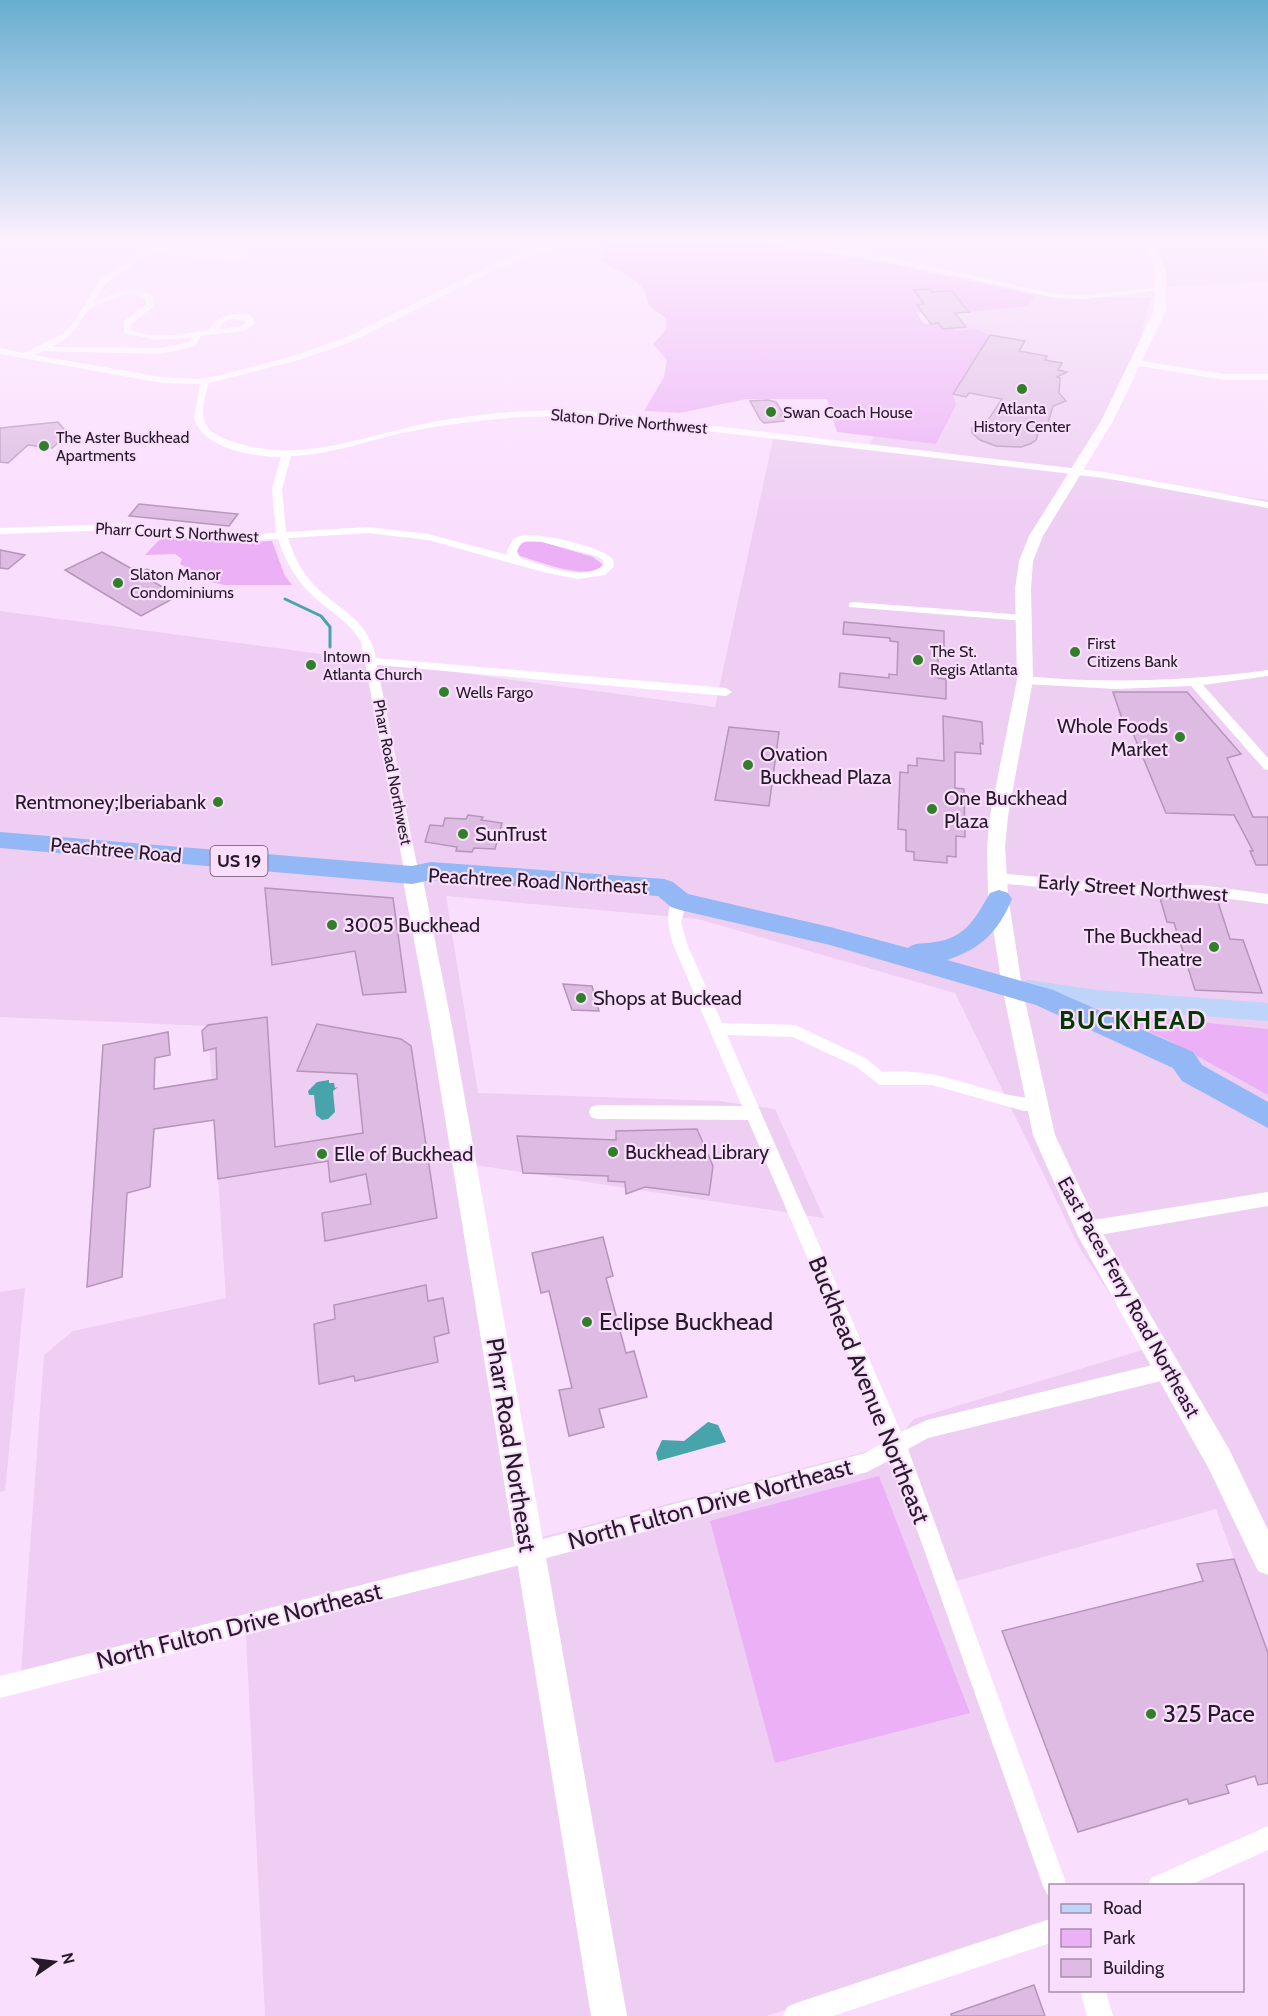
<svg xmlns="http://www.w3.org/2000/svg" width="1268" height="2016" viewBox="0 0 1268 2016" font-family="Cabin,sans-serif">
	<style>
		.built { fill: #eecef3; fill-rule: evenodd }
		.green { fill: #ebb0f5 }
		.water { fill: #47a4aa }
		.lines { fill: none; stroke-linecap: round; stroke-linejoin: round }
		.stream { stroke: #47a4aa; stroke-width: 3 }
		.building { fill: #ddbbe2; stroke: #b595ba; stroke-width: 1.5 }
		.street { fill: #fff; fill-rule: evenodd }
		.secondary { fill: #fff; fill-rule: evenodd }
		.primary { fill: #bfd4f9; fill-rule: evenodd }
		.highway { fill: #94b7f5; fill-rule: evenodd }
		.poi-dot { fill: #317f29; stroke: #fadefe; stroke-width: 2 }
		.labels { text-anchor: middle; stroke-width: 4.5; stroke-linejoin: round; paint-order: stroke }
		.far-poi-label { font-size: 16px; fill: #261a28; stroke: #fadefe; text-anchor: start }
		.far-street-label { font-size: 16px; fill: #261a28; stroke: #fadefe }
		.shield { fill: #fadefe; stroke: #665568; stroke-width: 1.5 }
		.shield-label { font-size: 18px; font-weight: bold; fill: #261a28 }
		.poi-label { font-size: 20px; fill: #261a28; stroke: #fadefe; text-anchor: start }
		.street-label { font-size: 20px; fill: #261a28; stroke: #fadefe }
		.near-poi-label { font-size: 24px; fill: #261a28; stroke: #fadefe; text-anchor: start }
		.near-street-label { font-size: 24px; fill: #261a28; stroke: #fadefe }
		.district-label { font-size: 26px; font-weight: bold; letter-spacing: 1.5px; fill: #033800; stroke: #fadefe }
	</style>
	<rect width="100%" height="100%" fill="#fadefe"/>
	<g class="built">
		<polygon points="1139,240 1268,240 1268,282 1157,287 1159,272"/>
		<path d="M 952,272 L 1037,294 L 1151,298 L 1134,359 L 1075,475 L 1268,500 L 1268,1652 L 1216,1509 L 949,1583 L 1050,1886 L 1050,1932 L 766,2016 L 265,2016 L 245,1616 L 21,1672 L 44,1355 L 73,1331 L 226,1298 L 208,1026 L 0,1017 L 0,611 L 715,707 L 774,435 L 870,444 ZM 446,896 L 698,919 L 955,993 L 1079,1247 L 1146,1349 L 914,1419 L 894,1444 L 524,1542 L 468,1164 L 824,1218 L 775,1109 L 720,1101 L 478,1093 Z"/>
		<polygon points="25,1288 5,1491 0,1492 0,1292"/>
	</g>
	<g class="green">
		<path d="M 599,240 L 742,240 L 887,263 L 1036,296 L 1027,306 L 969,312 L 959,299 L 954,299 L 957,297 L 952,291 L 914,291 L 921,300 L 928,299 L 922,312 L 916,312 L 924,324 L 938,323 L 943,329 L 953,328 L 956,331 L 976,329 L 990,335 L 953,394 L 956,405 L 936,444 L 837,432 L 827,399 L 746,399 L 680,413 L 644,411 L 664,377 L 667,360 L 653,344 L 666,330 L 666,318 L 649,306 C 645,277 622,275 600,260 L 605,248 Z"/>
		<polygon points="163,536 233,543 272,541 285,576 292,585 225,585 210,582 180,564 182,559 175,554 145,555"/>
		<path d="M 539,541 L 593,557 L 602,564 L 601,568 C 580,579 542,562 520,556 L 515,550 L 524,542 Z"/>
		<polygon points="1107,1013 1268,1029 1268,1095 1168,1040"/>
		<polygon points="879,1476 970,1713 775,1763 710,1521"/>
	</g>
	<g class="water">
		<polygon points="329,1080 329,1083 334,1083 335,1088 338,1087 333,1091 335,1112 328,1119 322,1120 316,1115 314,1095 309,1095 308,1091 317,1082"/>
		<polygon points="708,1422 718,1425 726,1442 658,1461 656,1453 662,1440 684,1441"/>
	</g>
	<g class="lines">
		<polyline class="stream" points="285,599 321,616 330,627 330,647"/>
	</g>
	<g class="building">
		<polygon points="930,289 932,292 952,291 969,312 955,313 966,327 943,329 938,323 931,324 917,305 924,304 914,290"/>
		<polygon points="990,335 1025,341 1019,351 1047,356 1045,360 1062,363 1058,370 1067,372 1057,377 1060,378 1059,393 1066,401 1053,406 1047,426 1040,427 1036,440 1030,444 1021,447 996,446 980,440 972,433 972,428 988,420 1002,399 969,393 966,397 953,394"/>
		<polygon points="768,400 776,402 784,415 781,415 784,421 764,423 760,419 750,401"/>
		<polygon points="58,422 68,434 52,448 28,445 8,463 0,462 0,428"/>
		<polygon points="139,504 238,514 229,526 129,516"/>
		<polygon points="0,550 25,555 8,569 0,568"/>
		<polygon points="102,552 139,573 147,569 160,576 152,581 178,596 141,616 65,570"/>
		<polygon points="844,622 944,631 944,647 938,646 938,678 946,679 946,699 839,687 840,673 889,678 889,674 897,675 898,642 890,641 890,638 843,634"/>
		<polygon points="1113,692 1187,692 1241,754 1227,758 1253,817 1268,817 1268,865 1256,865 1250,851 1253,851 1234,815 1166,813 1127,719 1122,719"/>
		<polygon points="943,716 982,722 983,744 980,743 981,754 955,752 955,788 964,789 965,837 956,836 956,857 947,856 947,863 914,860 914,852 906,851 906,830 898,829 900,772 908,773 908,765 917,766 917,758 944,761"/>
		<polygon points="729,727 779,732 769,806 715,800"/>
		<polygon points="468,815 483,817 481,820 502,823 495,849 474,848 472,852 456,851 457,847 425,842 430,825 443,826 445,818 466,819"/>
		<polygon points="265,888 393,898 406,992 363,995 355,951 272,965"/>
		<polygon points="1179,897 1217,899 1230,939 1243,940 1262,993 1195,990 1174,923 1167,922 1160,898 1180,899"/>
		<polygon points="563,984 592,986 599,1011 572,1010"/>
		<polygon points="267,1017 275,1147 363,1133 357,1074 297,1071 317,1024 401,1039 411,1046 437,1218 325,1241 322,1213 371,1204 366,1174 330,1182 328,1161 218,1179 214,1120 154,1129 150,1187 127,1193 122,1277 87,1287 103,1045 168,1032 170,1055 155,1058 154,1089 217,1079 216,1048 204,1051 202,1031 208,1025"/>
		<polygon points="697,1129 713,1166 709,1195 645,1187 626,1194 625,1182 608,1181 608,1176 523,1173 517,1136 616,1140 616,1131"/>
		<polygon points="603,1237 613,1276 606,1278 626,1353 634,1351 647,1397 599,1409 604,1427 569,1436 559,1390 572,1388 549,1291 541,1293 532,1253"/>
		<polygon points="426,1285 428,1301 443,1298 449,1333 434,1337 438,1362 355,1381 354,1376 319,1384 314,1324 335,1319 334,1305"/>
		<polygon points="1234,1559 1268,1653 1268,1783 1258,1785 1255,1776 1226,1785 1229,1793 1189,1804 1187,1799 1078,1832 1002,1631 1203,1581 1197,1564"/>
		<polygon points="1034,1985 1045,2016 951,2016 951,2014"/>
	</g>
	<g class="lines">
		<g class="street">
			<path d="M 158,240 L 167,240 L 158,247 C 178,250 199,255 219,253 C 231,252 240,246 251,254 L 248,259 L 225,261 L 220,257 L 194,257 L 153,250 L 106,284 L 94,302 C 114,293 132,284 153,296 L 153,307 L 131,324 L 131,330 C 154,340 185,334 209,330 C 218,313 234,312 251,315 L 255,323 L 245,331 L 201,336 L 195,346 L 161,354 L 43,351 L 34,355 L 162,377 L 197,379 L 217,376 L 293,356 L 345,338 L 491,265 L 528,251 L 512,240 L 521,240 L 535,248 L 564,240 L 576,240 L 497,269 L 351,342 L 299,360 L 209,383 C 206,395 200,410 205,423 C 210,434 224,439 234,442 C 304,466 375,431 444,420 C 492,412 540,409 589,411 L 1105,472 L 1268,502 L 1268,508 L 1105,478 L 589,417 C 528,414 467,420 407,432 C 369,440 331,455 291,456 L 282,489 L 286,532 L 368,527 L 428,534 L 508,555 L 507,551 L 513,539 C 518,537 522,535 527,535 C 545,534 601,547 613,559 L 614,566 L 605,575 L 578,579 L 547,573 L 428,540 L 368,533 L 288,538 C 293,554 301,571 313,584 C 338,610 368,618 376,658 L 726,688 L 732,692 L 726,696 L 377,665 L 419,875 L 412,880 L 405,875 L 361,642 C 350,622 331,612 314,597 C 297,582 285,561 278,539 L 253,540 L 118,530 L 0,534 L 0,528 L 118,524 L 253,534 L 276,533 L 272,489 L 281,457 C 254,457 203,449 194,418 L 200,384 L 162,383 L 0,354 L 0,348 L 24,353 L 62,334 L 72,325 L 100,280 ZM 237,254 L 243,255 L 227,256 ZM 134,294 L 146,299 L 146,304 L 124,321 L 124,333 L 156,340 L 192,338 L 189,342 L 161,348 L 52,347 C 76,335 74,328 89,310 C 95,303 124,295 134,294 ZM 232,319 L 247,321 L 240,327 L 218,329 L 225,321 ZM 527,541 L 542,542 L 596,556 L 603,560 L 604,565 C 581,583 544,565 520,558 L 517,551 L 521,543 Z"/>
			<polygon points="761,240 778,240 905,261 1055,294 1087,295 1162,287 1166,289 1087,299 1055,298 905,265"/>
			<polygon points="924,240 1150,244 1154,246 1150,248 939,245"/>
			<polygon points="1136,360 1224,374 1268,374 1268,380 1224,380 1133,365 1133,361"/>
			<polygon points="853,602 1024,615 1030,618 1024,621 849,607 849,603"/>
			<path d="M 1268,670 L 1268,676 L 1203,685 L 1268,758 L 1268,770 L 1264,769 L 1191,686 L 1116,689 L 1025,684 L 1019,680 L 1025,676 C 1107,684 1187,681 1268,670 Z"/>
			<polygon points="997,873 1123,885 1200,885 1268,894 1268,904 1200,895 1123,895 997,883 990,878"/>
			<path d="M 680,896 L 687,901 L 681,922 L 687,944 L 722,1023 L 795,1025 L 865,1058 L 883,1072 C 932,1069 956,1081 1001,1093 C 1014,1097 1029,1097 1042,1101 L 1044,1106 L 1042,1111 L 1024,1111 L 932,1085 L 880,1085 L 855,1066 L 793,1037 L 727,1035 L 901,1432 L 927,1420 L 1169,1361 L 1176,1364 L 1178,1370 L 1176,1376 L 1169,1379 L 928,1438 L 908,1449 L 1067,1886 L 1050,1886 L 1050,1896 L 1047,1894 L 1043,1886 L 892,1459 L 867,1472 L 528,1563 L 0,1698 L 0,1676 L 528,1543 L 865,1453 L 886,1441 L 748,1120 L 597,1119 L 591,1117 L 589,1112 L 591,1107 L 597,1105 L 742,1106 L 673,944 C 669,931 662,902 680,896 Z"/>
			<polygon points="1268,1192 1268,1206 1087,1237 1081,1234 1078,1229 1081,1224 1087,1221"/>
			<polygon points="1268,1826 1268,1850 1188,1886 1147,1886 1151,1878"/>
			<polygon points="1050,1919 1050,1943 833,2016 783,2016 787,2007 796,2003"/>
			<polygon points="1080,1990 1105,1990 1113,2016 1087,2016"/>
		</g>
		<g class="secondary">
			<polygon points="1139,240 1149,240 1161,257 1166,272 1166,311 1113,421 1043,536 1033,561 1031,589 1033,680 1008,816 1005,847 1008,895 1022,987 1055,1135 1096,1222 1229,1449 1268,1530 1268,1575 1258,1571 1209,1469 1078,1236 1033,1135 1002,987 988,895 987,847 990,816 1017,680 1015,589 1019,561 1029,536 1101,421 1154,311 1156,272 1151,257"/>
			<polygon points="412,868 419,870 422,875 452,1026 627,2016 591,2016 430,1026 402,875 405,870"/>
		</g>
		<polygon class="primary" points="1029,980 1097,990 1268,1003 1268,1021 1097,1008 1029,998 1021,995 1017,989 1021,983"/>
		<path class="highway" d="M 0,832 L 412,866 L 431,862 L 664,879 L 673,882 L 688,894 L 830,927 L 908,948 C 915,942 925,944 935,942 C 966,938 976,917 990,893 L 999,890 L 1008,893 L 1012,899 C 998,932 981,949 947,960 L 1053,990 L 1193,1052 L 1202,1065 L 1268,1102 L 1268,1128 L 1182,1081 L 1173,1068 L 1036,1005 L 830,945 L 680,910 L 671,907 L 658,896 L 431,880 L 412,884 L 0,848 Z"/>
	</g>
	<linearGradient id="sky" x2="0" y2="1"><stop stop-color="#67aecf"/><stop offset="0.46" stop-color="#fdf0ff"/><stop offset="1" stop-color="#fdf0ff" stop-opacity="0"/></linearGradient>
	<rect width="1268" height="522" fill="url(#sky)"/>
	<g class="poi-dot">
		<circle cx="1022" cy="389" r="6"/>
		<circle cx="771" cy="412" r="6"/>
		<circle cx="44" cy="446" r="6"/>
		<circle cx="118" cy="583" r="6"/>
		<circle cx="1075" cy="652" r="6"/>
		<circle cx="918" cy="660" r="6"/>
		<circle cx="311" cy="665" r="6"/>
		<circle cx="444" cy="692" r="6"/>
		<circle cx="1180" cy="737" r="6"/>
		<circle cx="748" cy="765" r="6"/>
		<circle cx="218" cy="802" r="6"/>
		<circle cx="932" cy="809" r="6"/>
		<circle cx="463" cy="834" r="6"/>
		<circle cx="332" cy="925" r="6"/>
		<circle cx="1214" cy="947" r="6"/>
		<circle cx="581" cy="998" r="6"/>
		<circle cx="613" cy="1152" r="6"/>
		<circle cx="322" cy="1154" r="6"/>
		<circle cx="587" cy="1322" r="6"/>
		<circle cx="1151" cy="1714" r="6"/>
	</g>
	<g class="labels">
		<g class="far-poi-label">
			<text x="1022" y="414" text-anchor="middle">Atlanta<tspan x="1022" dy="18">History Center</tspan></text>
			<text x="783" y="418">Swan Coach House</text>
			<text x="56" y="443">The Aster Buckhead<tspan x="56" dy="18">Apartments</tspan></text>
			<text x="130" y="580">Slaton Manor<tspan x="130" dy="18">Condominiums</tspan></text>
			<text x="1087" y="649">First<tspan x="1087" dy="18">Citizens Bank</tspan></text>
			<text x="930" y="657">The St.<tspan x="930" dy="18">Regis Atlanta</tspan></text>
			<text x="323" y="662">Intown<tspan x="323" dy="18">Atlanta Church</tspan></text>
			<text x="456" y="698">Wells Fargo</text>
		</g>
		<g class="far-street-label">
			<text transform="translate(629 421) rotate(5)" y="6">Slaton Drive Northwest</text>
			<text transform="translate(177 532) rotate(3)" y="6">Pharr Court S Northwest</text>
			<text transform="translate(393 772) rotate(79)" y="6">Pharr Road Northwest</text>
		</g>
		<rect class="shield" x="210.5" y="846" width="57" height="30" rx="4.5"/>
		<g class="shield-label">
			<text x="239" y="867">US 19</text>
		</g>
		<g class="poi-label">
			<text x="1168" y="733" text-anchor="end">Whole Foods<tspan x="1168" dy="23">Market</tspan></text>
			<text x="760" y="761">Ovation<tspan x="760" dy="23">Buckhead Plaza</tspan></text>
			<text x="944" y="805">One Buckhead<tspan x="944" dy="23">Plaza</tspan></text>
			<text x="206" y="809" text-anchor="end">Rentmoney;Iberiabank</text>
			<text x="475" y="841">SunTrust</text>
			<text x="344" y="932">3005 Buckhead</text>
			<text x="1202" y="943" text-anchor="end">The Buckhead<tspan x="1202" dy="23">Theatre</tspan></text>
			<text x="593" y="1005">Shops at Buckead</text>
			<text x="625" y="1159">Buckhead Library</text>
			<text x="334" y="1161">Elle of Buckhead</text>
		</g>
		<g class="street-label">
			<text transform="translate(116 850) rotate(5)" y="7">Peachtree Road</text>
			<text transform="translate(538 881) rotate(3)" y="7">Peachtree Road Northeast</text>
			<text transform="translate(1133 888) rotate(4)" y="7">Early Street Northwest</text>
			<text transform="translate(1129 1297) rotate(61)" y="7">East Paces Ferry Road Northeast</text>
		</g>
		<g class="near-poi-label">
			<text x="599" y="1330">Eclipse Buckhead</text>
			<text x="1163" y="1722">325 Pace</text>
		</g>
		<g class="near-street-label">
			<text transform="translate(869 1390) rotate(68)" y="8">Buckhead Avenue Northeast</text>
			<text transform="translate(511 1445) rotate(81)" y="8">Pharr Road Northeast</text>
			<text transform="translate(710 1504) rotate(-15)" y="8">North Fulton Drive Northeast</text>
			<text transform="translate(239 1626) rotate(-14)" y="8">North Fulton Drive Northeast</text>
		</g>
		<g class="district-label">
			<text x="1133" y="1029">BUCKHEAD</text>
		</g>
	</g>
	<rect x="1049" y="1884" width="195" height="108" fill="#fadefe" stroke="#a590a8" stroke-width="1.5"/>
	<rect x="1061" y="1904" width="30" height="9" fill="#bfd4f9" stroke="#a590a8" stroke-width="1.5"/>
	<text x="1103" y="1914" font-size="18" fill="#261a28">Road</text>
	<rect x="1061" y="1929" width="30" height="18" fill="#ebb0f5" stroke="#a590a8" stroke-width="1.5"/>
	<text x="1103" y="1944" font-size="18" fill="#261a28">Park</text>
	<rect x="1061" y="1959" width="30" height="18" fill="#ddbbe2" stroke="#a590a8" stroke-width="1.5"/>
	<text x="1103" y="1974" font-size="18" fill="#261a28">Building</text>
	<g transform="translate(54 1962) rotate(76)" stroke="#fadefe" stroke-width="4.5" paint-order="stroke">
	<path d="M0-4.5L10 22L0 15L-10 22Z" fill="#261a28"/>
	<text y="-9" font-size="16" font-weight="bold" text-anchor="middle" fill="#261a28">N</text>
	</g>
</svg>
